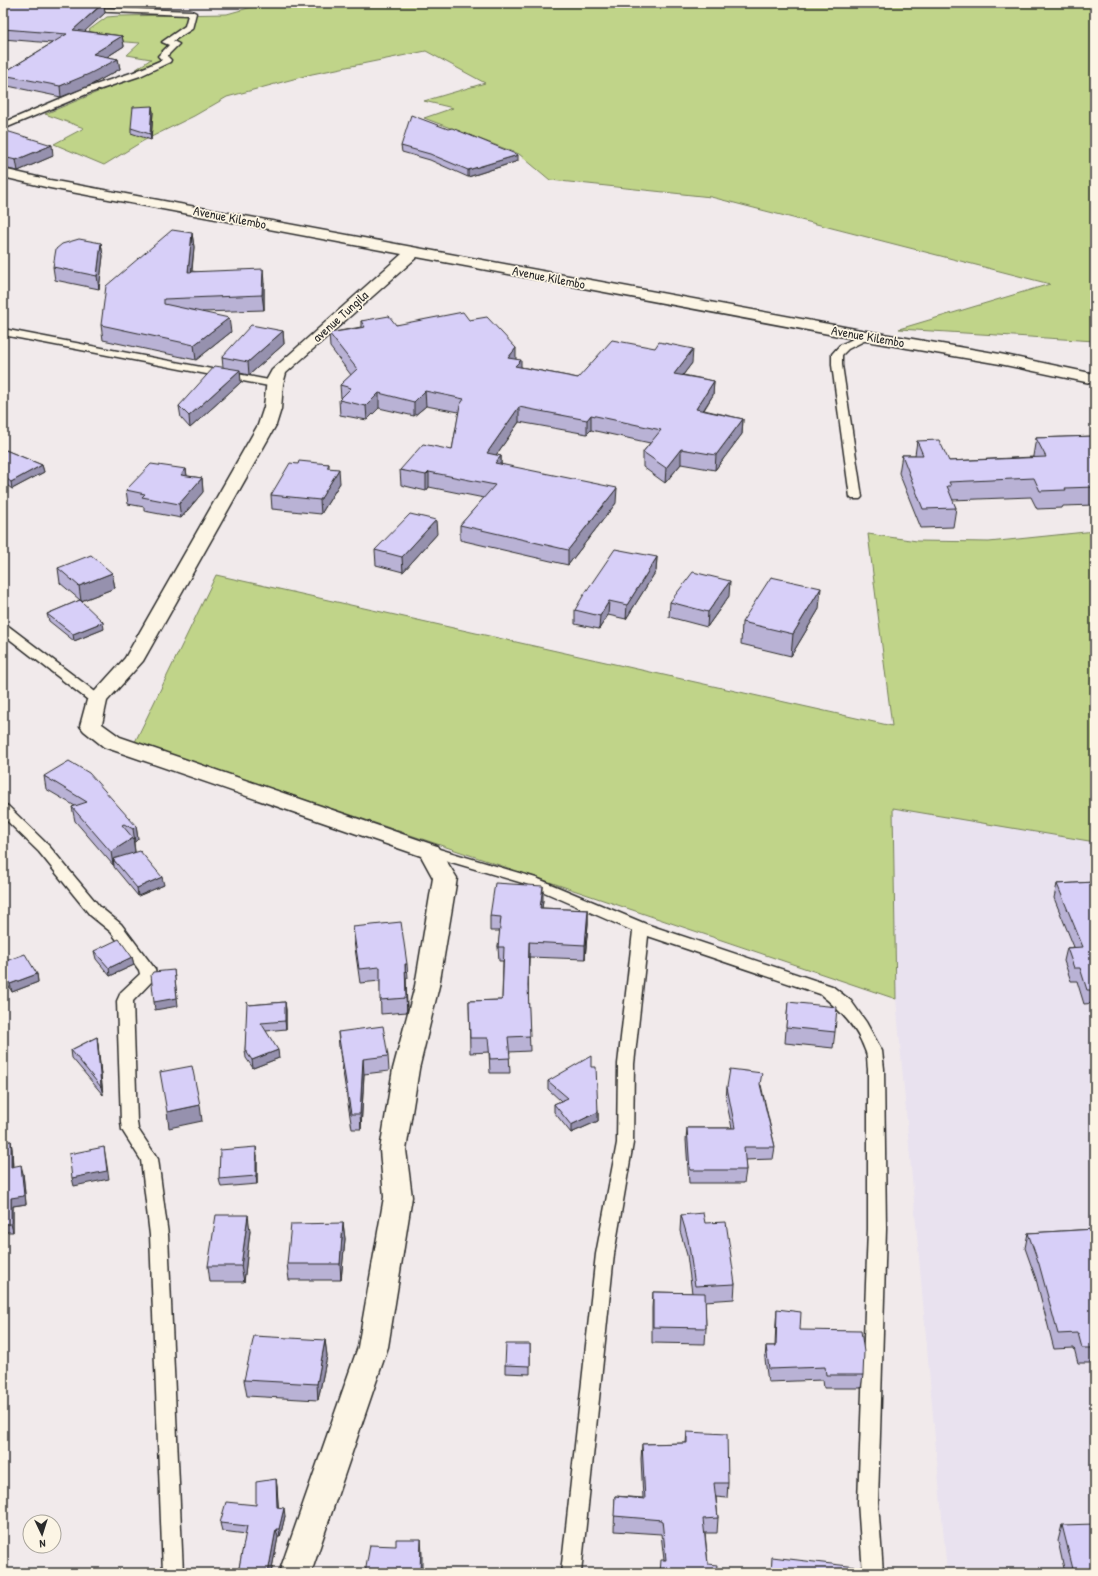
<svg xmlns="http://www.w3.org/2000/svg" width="1098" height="1576" viewBox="0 0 1098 1576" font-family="'Patrick Hand',sans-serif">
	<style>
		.built { fill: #e9e2ef }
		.green { fill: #c0d489; stroke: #76805a }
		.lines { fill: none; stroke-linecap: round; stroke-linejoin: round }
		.lane-casing { stroke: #2b2b2b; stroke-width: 3 }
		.street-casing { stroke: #2b2b2b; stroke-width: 3 }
		.lane { fill: #fcf5e5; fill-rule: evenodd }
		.street { fill: #fcf5e5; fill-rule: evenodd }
		.wall { fill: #b9b2d5; stroke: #2b2b2b }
		.shaded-wall { fill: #9691ae; stroke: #2b2b2b }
		.building { fill: #d7cff8; stroke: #2b2b2b }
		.labels { text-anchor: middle; stroke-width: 3.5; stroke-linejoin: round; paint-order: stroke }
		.far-street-label { font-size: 13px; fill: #2b2b2b; stroke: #fcf5e5 }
	</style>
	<rect width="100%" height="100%" fill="#f1eaeb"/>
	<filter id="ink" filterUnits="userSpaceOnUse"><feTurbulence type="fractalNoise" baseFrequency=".025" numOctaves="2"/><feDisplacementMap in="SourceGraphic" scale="8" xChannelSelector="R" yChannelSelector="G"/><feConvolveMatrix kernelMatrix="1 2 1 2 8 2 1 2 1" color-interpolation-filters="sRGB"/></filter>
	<g filter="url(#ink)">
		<polygon class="built" points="893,808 1095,836 1095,1573 947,1573 896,999"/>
		<g class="green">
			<polygon points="266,3 1095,3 1095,341 899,329 1050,284 711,197 550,180 519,154 424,118 453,108 424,101 485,83 426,51 312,74 227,97 194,116 143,141 104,165 54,144 84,128 45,114 112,86 151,59 127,55 140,43 98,40 89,30 107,17 119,16 227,14"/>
			<polygon points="1095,531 1095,842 893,808 896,999 135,742 216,575 892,726 868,534 917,541 989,542"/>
		</g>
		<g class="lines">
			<defs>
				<g id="lane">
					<polygon points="83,7 192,11 196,13 192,29 173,41 179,44 167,56 171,60 170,62 140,76 89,93 3,129 3,123 83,89 134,72 162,60 158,56 169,45 162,42 185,26 188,15 86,11 83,11"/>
					<polygon points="3,329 274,381 279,384 274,387 3,335"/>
					<polygon points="866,333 871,336 870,338 848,349 842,355 842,365 862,497 860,499 852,499 850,497 832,365 832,354 840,345"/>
					<polygon points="3,624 7,625 102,697 104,700 102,703 92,703 3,634"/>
					<polygon points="3,804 8,806 49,846 100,907 121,924 155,969 156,975 154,979 133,1001 137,1122 138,1129 158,1159 168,1235 183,1573 163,1573 150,1235 141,1160 122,1130 121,1122 117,1001 121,992 140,974 139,970 111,932 90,915 39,852 3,817"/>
					<path d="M 429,846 L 536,878 L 646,924 L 832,986 L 851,1001 L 866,1022 L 882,1051 L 884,1069 L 886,1229 L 878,1502 L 883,1573 L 863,1573 L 858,1502 L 868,1229 L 868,1069 C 867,1063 868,1056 865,1050 C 857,1027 839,1009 820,994 L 648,936 L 634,1064 L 633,1143 L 614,1254 L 581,1573 L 561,1573 L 596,1254 L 617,1143 L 618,1064 L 633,931 L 526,884 L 424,854 L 422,851 L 424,848 Z"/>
				</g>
				<polygon id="street" points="3,169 50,180 866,331 1000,354 1095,374 1095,384 1000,364 866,341 417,257 286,373 283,384 281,409 276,425 143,661 107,701 102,724 120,737 437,846 457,878 439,986 419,1069 406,1150 412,1197 388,1347 311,1573 279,1573 358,1347 384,1197 380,1150 393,1069 415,986 433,878 421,856 104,747 84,731 80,726 87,700 125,658 258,425 264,407 267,379 272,370 402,254 50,188 3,177"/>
			</defs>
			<use href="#lane" class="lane-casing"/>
			<use href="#street" class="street-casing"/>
			<use href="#lane" class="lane"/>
			<use href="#street" class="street"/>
		</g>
		<g class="wall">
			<polygon points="3,3 116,3 113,6 104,6 105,13 84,31 122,36 124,46 107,57 118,59 120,69 91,85 61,97 3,85 3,73 52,43 3,39"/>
			<polygon points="152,106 153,112 151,140 131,133 131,128"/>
			<polygon points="3,130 53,156 18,171 3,168"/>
			<polygon points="401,146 518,161 468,177 430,160 402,152"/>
			<polygon points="192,233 194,247 192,271 264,283 264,310 202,312 231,332 196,360 103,340 101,325"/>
			<polygon points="101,243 103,256 99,289 55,280 53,267"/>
			<polygon points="469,320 516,359 521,367 578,378 692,363 683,375 714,381 713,395 704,410 743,419 742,434 715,470 681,464 665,483 643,467 643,452 650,443 591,430 587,434 519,422 496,455 501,456 501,464 616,503 568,565 460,540 460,525 484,498 429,487 426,491 401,485 400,470 452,450 459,412 426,406 414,416 379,408 367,420 340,415 339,400 341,398 340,385 351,375 330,347 329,333 361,327 361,321 396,325"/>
			<polygon points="283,331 284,344 249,375 240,373 241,382 190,428 181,418 179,406 223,367 222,357"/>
			<polygon points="1095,436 1095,505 1063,506 1062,508 1037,509 1031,497 952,500 956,508 953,527 921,528 899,473 902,455 915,455 917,441 949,461 1033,457 1033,456 1036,438"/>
			<polygon points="3,449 42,465 44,472 12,489 3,482"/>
			<polygon points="298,464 329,464 329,468 340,483 321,514 272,509 271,495"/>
			<polygon points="186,469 187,476 202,478 203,492 181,518 144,511 144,507 128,504 126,490"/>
			<polygon points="437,534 403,572 376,565 375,550"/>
			<polygon points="657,557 656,571 626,619 608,615 599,629 575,624 575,610"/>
			<polygon points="58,568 112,573 115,588 81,601 104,629 74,641 49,621 47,614 80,600 60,583"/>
			<polygon points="729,596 707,627 669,617 670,602"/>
			<polygon points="819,609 791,656 741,644 742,622"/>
			<polygon points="44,776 136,826 138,839 135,842 134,842 135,852 132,854 164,885 138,896 114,867 114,865 113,865 75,821 72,807 75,806 46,789"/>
			<polygon points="1095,882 1095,1003 1084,1004 1077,981 1071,981 1064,961 1067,948 1074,947 1054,898 1057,884"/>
			<polygon points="543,900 542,908 588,910 588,924 585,959 529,957 528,993 530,1051 509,1052 510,1073 490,1073 489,1052 470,1053 469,1001 502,1000 503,961 499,961 498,947 500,931 490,931 490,916"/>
			<polygon points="353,927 407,964 408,978 406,978 407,1012 381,1014 380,981 360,983 354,941"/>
			<polygon points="94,951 132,957 134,965 110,976 96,959"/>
			<polygon points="3,962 37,974 38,982 12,992 3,976"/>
			<polygon points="285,1002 286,1010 286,1029 266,1031 279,1058 253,1068 246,1058 245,1050 249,1005"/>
			<polygon points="788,1002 835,1032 833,1048 785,1043"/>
			<polygon points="338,1032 388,1056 389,1071 364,1074 361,1129 352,1129 339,1047"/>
			<polygon points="97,1037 98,1045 103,1095 72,1058 71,1050"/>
			<polygon points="591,1067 598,1112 598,1121 571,1133 554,1112 554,1104 561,1101 548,1089 548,1081"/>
			<polygon points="761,1085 775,1147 773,1159 745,1160 746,1170 744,1183 689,1183 686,1140 687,1128 732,1128 726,1100 727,1087"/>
			<polygon points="11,1141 12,1149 13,1167 23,1173 26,1204 13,1206 13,1232 3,1232 3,1142"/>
			<polygon points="257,1155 257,1184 221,1187 219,1179"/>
			<polygon points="681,1215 705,1223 735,1284 734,1299 705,1301 706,1328 705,1344 652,1343 652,1308 653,1292 692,1293 687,1255 680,1231"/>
			<polygon points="343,1223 345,1239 341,1280 289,1280 287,1264"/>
			<polygon points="1095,1229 1095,1371 1092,1363 1078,1363 1074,1348 1054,1349 1036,1279 1025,1248 1028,1233"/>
			<polygon points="250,1231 244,1282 210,1282 208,1266"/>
			<polygon points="777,1309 800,1330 863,1375 861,1388 824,1388 823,1380 768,1382 765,1359 766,1346 775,1346 776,1322"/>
			<polygon points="325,1340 327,1356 318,1400 247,1396 244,1380"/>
			<polygon points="530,1344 530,1374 505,1373 505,1365"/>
			<polygon points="687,1432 728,1483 727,1498 716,1497 718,1518 717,1533 705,1533 708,1564 664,1560 661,1534 614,1531 615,1496 643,1498 641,1459 642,1444 686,1443"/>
			<polygon points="276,1479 277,1487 278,1507 285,1516 280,1537 278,1537 271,1573 238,1573 246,1534 222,1531 220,1523 256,1505"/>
			<polygon points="1062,1525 1095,1573 1065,1573 1058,1541"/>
		</g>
		<g class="shaded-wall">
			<polygon points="104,3 105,13 75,40 73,30"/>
			<polygon points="122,36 124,46 94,65 93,54"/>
			<polygon points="118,59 120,69 91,85 61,97 60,86"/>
			<polygon points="152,106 153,112 151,140 150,134"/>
			<polygon points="52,145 53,156 18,171 16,160"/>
			<polygon points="518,155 518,161 468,177 468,170"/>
			<polygon points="192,233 194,247 190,286 188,272"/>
			<polygon points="101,243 103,256 99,289 97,276"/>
			<polygon points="263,269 264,283 264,310 262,295"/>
			<polygon points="229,318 231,332 196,360 194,345"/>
			<polygon points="283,331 284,344 249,375 248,362"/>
			<polygon points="516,348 516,363 508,358"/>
			<polygon points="693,349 692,363 673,388 674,374"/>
			<polygon points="521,360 521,375 515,366"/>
			<polygon points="240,370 241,382 190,428 189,416"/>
			<polygon points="714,381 713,395 695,423 696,409"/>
			<polygon points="425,391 426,406 414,416 414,402"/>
			<polygon points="379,393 379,408 367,420 366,406"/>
			<polygon points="519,407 519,422 487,468 487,453"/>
			<polygon points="591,415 591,430 587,434 587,420"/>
			<polygon points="743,419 742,434 715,470 716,455"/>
			<polygon points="681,449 681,464 665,483 666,468"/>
			<polygon points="501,456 501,471 495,463"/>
			<polygon points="42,465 44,472 12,489 11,482"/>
			<polygon points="186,469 188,483 181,475"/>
			<polygon points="339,469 340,483 321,514 320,500"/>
			<polygon points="429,472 429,487 426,491 426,475"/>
			<polygon points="202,478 203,492 181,518 179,504"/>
			<polygon points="617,488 616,503 568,565 568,550"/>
			<polygon points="436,520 437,534 403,572 402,557"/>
			<polygon points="657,557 656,571 626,619 627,605"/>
			<polygon points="112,573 115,588 81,601 79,586"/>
			<polygon points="730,581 729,596 707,627 708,612"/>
			<polygon points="821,588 819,609 791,656 793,634"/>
			<polygon points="609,601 608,615 599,629 600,616"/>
			<polygon points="103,622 104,629 74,641 73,634"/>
			<polygon points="136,826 138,839 135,842 133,829"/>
			<polygon points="133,838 135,852 116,863 113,859 114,865 113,865 111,852"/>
			<polygon points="162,877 164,885 138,896 137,888"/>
			<polygon points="543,886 543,900 540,923 540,908"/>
			<polygon points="588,910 588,924 585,959 585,945"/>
			<polygon points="529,942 529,957 528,1001 528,986"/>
			<polygon points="132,957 134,965 110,976 109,968"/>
			<polygon points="405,964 406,978 407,1012 406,998"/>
			<polygon points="174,970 178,1006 155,1010 154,1002"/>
			<polygon points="37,974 38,982 12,992 10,984"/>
			<polygon points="285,1002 286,1010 286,1029 285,1021"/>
			<polygon points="97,1037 98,1045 103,1095 101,1087"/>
			<polygon points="278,1050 279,1058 253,1068 252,1060"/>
			<polygon points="363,1059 364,1074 361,1129 360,1114"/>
			<polygon points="200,1105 202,1121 169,1128 167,1112"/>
			<polygon points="598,1112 598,1121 571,1133 571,1125"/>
			<polygon points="11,1141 12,1149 13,1175 11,1167"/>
			<polygon points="104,1147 109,1179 74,1186 72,1178"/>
			<polygon points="256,1147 257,1155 257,1184 256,1176"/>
			<polygon points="21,1165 23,1173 26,1204 13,1206 13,1232 11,1224 11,1198"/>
			<polygon points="248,1215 250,1231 244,1282 241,1266"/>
			<polygon points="343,1223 345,1239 341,1280 340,1264"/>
			<polygon points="325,1340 327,1356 318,1400 317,1384"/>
			<polygon points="276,1479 277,1487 279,1515 277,1507"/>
			<polygon points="284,1508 285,1516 280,1537 279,1529"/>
			<polygon points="276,1529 278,1537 271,1573 268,1573"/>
			<polygon points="421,1539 422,1554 422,1573 420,1573"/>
		</g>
		<g class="building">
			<polygon points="3,3 103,3 73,30 122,36 93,54 118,59 89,74 60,86 3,75 3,73 67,34 3,29"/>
			<polygon points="152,106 150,134 131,128 133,107"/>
			<polygon points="411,115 448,129 452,128 518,155 468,170 430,154 401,146"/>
			<polygon points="3,130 52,145 16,160 3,157"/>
			<polygon points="172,230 192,233 188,272 263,269 262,295 164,299 164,304 229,318 194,345 101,325 106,286"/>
			<polygon points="79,239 101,243 97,276 53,267 56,249 62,244"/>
			<polygon points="463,312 469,320 487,317 516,348 508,358 521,360 515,366 578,378 612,340 655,348 659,342 693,349 674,374 714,381 696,409 743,419 716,455 681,449 666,468 643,452 661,430 591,415 587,420 519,407 487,453 501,456 495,463 617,488 568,550 460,525 495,485 429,472 426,475 400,470 423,444 452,450 460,405 464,399 425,391 414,402 379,393 366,406 339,400 351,388 340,385 357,369 329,333 365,327 361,321 389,316 396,325"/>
			<polygon points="251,325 283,331 248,362 222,357"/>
			<polygon points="215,366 240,370 189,416 179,406"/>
			<polygon points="1095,436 1095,487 1065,488 1066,490 1040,491 1034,478 949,482 951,486 947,486 956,508 923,509 902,455 923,455 917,441 939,440 949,461 1046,457 1036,438"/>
			<polygon points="3,449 42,465 11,482 3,476"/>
			<polygon points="299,461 329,464 327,468 339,469 320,500 271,495 290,463 298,464"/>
			<polygon points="151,464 186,469 181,475 202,478 179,504 142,497 145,494 126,490"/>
			<polygon points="410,514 436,520 402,557 375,550"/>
			<polygon points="615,549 657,557 627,605 609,601 600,616 575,610 583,596"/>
			<polygon points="91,555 112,573 79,586 58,568"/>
			<polygon points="693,572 730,581 708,612 670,602"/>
			<polygon points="771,577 821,588 793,634 742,622"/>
			<polygon points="80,600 103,622 73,634 47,614"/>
			<polygon points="69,761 89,773 136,826 133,829 124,824 122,825 133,838 111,852 72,807 87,802 44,776"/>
			<polygon points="140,851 162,877 137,888 113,859"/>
			<polygon points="1095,882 1095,990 1087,990 1080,968 1074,968 1067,948 1083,947 1057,884"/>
			<polygon points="495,883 543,886 540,908 588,910 585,945 529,942 528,986 530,1036 508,1037 510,1058 490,1059 488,1038 470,1038 469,1001 502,1000 504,947 498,947 501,917 490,916"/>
			<polygon points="401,922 407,964 405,964 406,998 380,1000 380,967 359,969 353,927"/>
			<polygon points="119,939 132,957 109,968 94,951"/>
			<polygon points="25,954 37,974 10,984 3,971 3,962"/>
			<polygon points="174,970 177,998 154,1002 151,975 153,972"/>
			<polygon points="247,1002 249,1005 285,1002 285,1021 261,1023 278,1050 252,1060 245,1050"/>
			<polygon points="788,1002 837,1007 835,1032 786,1027"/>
			<polygon points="383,1026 388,1056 363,1059 360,1114 351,1114 338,1032"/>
			<polygon points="97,1037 101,1087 71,1050"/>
			<polygon points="591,1056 591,1067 596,1067 598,1112 571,1125 554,1104 568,1098 548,1081"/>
			<polygon points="192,1066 200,1105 167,1112 160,1072"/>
			<polygon points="730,1069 762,1073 760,1084 775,1147 744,1147 746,1170 690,1170 687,1128 735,1128 727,1087"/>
			<polygon points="11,1141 11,1167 21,1165 24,1196 11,1198 11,1224 3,1224 3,1142"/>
			<polygon points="104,1147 107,1171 72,1178 69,1154"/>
			<polygon points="256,1147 256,1176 219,1179 220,1150"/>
			<polygon points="703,1213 705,1223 726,1222 735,1284 695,1286 688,1239 681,1215"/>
			<polygon points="216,1215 248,1215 241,1266 208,1266"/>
			<polygon points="343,1223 340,1264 287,1264 291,1224"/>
			<polygon points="1095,1229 1095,1348 1082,1348 1078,1333 1058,1334 1039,1264 1028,1233"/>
			<polygon points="653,1292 705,1293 706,1328 653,1327"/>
			<polygon points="777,1309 801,1312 800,1330 861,1331 864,1352 863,1375 826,1375 825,1367 769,1369 766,1346 776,1346"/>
			<polygon points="254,1336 325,1340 317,1384 244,1380"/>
			<polygon points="506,1344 530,1344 530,1366 505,1365"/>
			<polygon points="687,1432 727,1434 728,1483 714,1483 718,1518 703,1519 708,1564 717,1565 716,1573 660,1573 661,1560 666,1560 662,1520 614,1516 615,1496 645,1499 642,1444 687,1443"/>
			<polygon points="276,1479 277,1507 284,1508 279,1529 276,1529 268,1573 238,1573 247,1526 220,1523 226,1502 256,1505 256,1482"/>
			<polygon points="1095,1524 1095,1573 1074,1573 1062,1525"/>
			<polygon points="396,1539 421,1539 420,1573 365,1573 370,1545 396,1546"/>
			<polygon points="772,1557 857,1567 857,1573 771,1573"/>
		</g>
	</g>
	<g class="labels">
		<g class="far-street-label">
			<text transform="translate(230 217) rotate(11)" y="5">Avenue Kilembo</text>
			<text transform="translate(549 277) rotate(11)" y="5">Avenue Kilembo</text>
			<text transform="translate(340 316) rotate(-42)" y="5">avenue Tungila</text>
			<text transform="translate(868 336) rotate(10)" y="5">Avenue Kilembo</text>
		</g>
	</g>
	<rect width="1098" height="1576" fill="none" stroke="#fcf5e5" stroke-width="16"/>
	<rect x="8" y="8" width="1082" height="1560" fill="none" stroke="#2b2b2b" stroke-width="1.5" filter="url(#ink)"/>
	<g transform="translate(42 1534) rotate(176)"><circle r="19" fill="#fcf5e5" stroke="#a8a49b"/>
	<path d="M0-3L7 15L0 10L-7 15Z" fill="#2b2b2b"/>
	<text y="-6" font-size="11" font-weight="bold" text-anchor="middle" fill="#2b2b2b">N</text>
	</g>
</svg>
